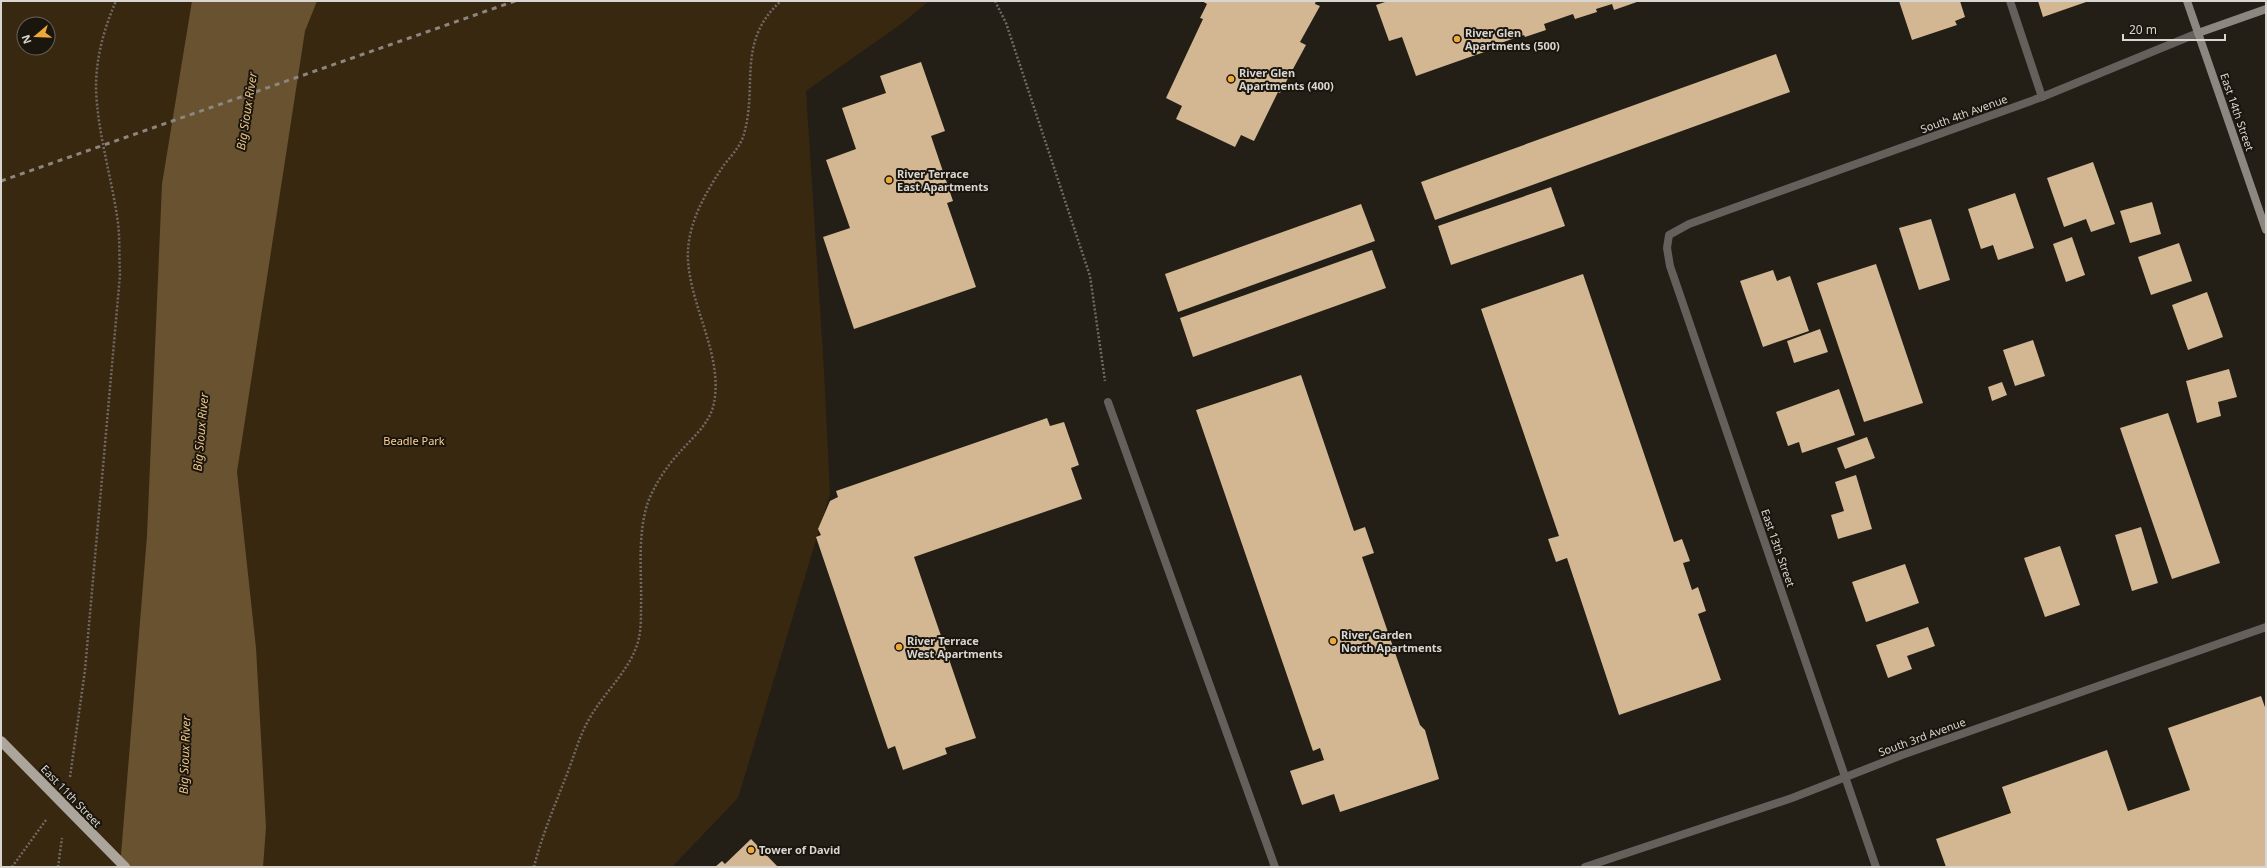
<svg xmlns="http://www.w3.org/2000/svg" width="2267" height="868" viewBox="0 0 2267 868" font-family="'Noto Sans',sans-serif">
	<style>
		.green { fill: #392810; fill-rule: evenodd }
		.water { fill: #695230 }
		.building { fill: #d2b792 }
		.lines { fill: none; stroke-linecap: round; stroke-linejoin: round }
		.path { stroke: #6f6a63; stroke-width: 2.5; stroke-dasharray: 2 2; stroke-linecap: butt }
		.lane { stroke: #64615d; stroke-width: 8 }
		.street { stroke: #64615d; stroke-width: 8 }
		.secondary { stroke: #8c8881; stroke-width: 8 }
		.rail { stroke: #8b8680; stroke-width: 3; stroke-dasharray: 5 5; stroke-linecap: butt }
		.primary-bridge { stroke: #aba59c; stroke-width: 10 }
		.poi-dot { fill: #eca93a; stroke: #1a150d; stroke-width: 1.5 }
		.labels { text-anchor: middle; stroke-width: 4; stroke-linejoin: round; paint-order: stroke }
		.poi-label { font-size: 11px; font-weight: bold; fill: #d9d5d0; stroke: #1a150d; text-anchor: start }
		.street-label { font-size: 11px; fill: #d9d5d0; stroke: #1a150d }
		.park-label { font-size: 11px; fill: #fad095; stroke: #1a150d }
		.water-label { font-size: 12px; font-style: italic; fill: #ebc287; stroke: #1a150d }
	</style>
	<rect width="100%" height="100%" fill="#231e16"/>
	<path class="green" d="M 1,1 L 929,1 L 901,24 L 806,91 L 824,370 L 830,494 L 738,798 L 672,867 L 1,867 ZM 24,24 L 48,24 L 48,48 L 24,48 Z"/>
	<polygon class="water" points="192,1 317,1 305,31 237,472 256,648 266,827 263,867 120,867 147,536 162,184"/>
	<g class="building">
		<polygon points="1202,1 1316,1 1315,4 1320,6 1300,42 1306,45 1280,93 1278,92 1254,141 1241,135 1235,147 1176,119 1182,106 1166,98 1203,19 1200,18 1207,4"/>
		<polygon points="1388,1 1636,1 1637,2 1614,10 1612,4 1596,9 1597,12 1575,19 1573,14 1544,24 1546,30 1525,37 1524,35 1486,48 1487,51 1416,76 1402,37 1389,41 1376,5"/>
		<polygon points="1899,1 1960,1 1965,17 1955,21 1957,25 1912,40"/>
		<polygon points="2038,1 2089,1 2043,17"/>
		<polygon points="1776,54 1790,92 1435,220 1421,182"/>
		<polygon points="921,62 945,131 931,136 953,201 947,203 976,287 854,329 823,237 850,228 826,160 856,149 842,108 886,93 880,76"/>
		<polygon points="2093,162 2115,224 2091,232 2086,219 2064,227 2047,178"/>
		<polygon points="1551,187 1565,226 1451,265 1438,226"/>
		<polygon points="2015,193 2034,248 1998,260 1993,245 1981,249 1968,209"/>
		<polygon points="2152,202 2161,234 2130,243 2120,211"/>
		<polygon points="1361,204 1375,241 1178,312 1165,274"/>
		<polygon points="1931,219 1950,280 1919,290 1899,228"/>
		<polygon points="2072,237 2085,275 2066,282 2053,244"/>
		<polygon points="2179,243 2192,281 2151,295 2138,257"/>
		<polygon points="1372,250 1386,288 1193,357 1180,318"/>
		<polygon points="1876,264 1923,403 1864,422 1817,283"/>
		<polygon points="1773,270 1777,281 1790,276 1809,331 1763,347 1740,281"/>
		<polygon points="1583,274 1674,542 1682,539 1690,561 1683,563 1692,590 1698,587 1706,611 1698,614 1721,680 1619,715 1567,558 1556,562 1548,539 1559,536 1481,309"/>
		<polygon points="2207,292 2223,337 2188,350 2172,305"/>
		<polygon points="1820,329 1828,352 1794,363 1787,341"/>
		<polygon points="2033,340 2045,376 2015,386 2003,350"/>
		<polygon points="2229,369 2237,397 2218,402 2221,416 2197,423 2186,381"/>
		<polygon points="1301,375 1354,531 1365,527 1374,553 1362,557 1420,725 1425,730 1439,779 1340,812 1334,794 1302,805 1290,771 1324,760 1320,748 1313,751 1196,410"/>
		<polygon points="2002,382 2007,395 1992,401 1988,387"/>
		<polygon points="1839,389 1855,435 1802,453 1799,442 1788,446 1776,412"/>
		<polygon points="2168,413 2220,563 2172,579 2120,428"/>
		<polygon points="1047,418 1050,426 1064,422 1079,465 1071,468 1082,499 914,557 976,738 945,748 947,754 903,770 895,746 888,749 816,537 821,535 818,529 830,501 838,497 836,491"/>
		<polygon points="1867,437 1875,458 1845,469 1837,448"/>
		<polygon points="1856,475 1872,529 1838,539 1831,515 1844,511 1835,482"/>
		<polygon points="2141,527 2158,583 2132,591 2115,535"/>
		<polygon points="2060,546 2080,605 2045,617 2024,558"/>
		<polygon points="1905,564 1919,603 1866,622 1852,582"/>
		<polygon points="1928,627 1935,646 1907,656 1912,669 1888,678 1876,645"/>
		<polygon points="2261,696 2266,710 2266,867 1946,867 1936,839 2011,813 2002,787 2107,750 2128,811 2190,790 2168,728"/>
		<polygon points="751,839 778,867 715,867 722,861 725,864"/>
	</g>
	<g class="lines">
		<g class="path">
			<polyline points="995,1 1006,23 1090,276 1105,381"/>
			<path d="M 70,777 L 85,670 L 120,275 C 119,258 120,240 118,223 C 112,178 97,132 96,87 C 96,58 104,28 116,1"/>
			<polyline points="12,867 46,820"/>
			<polyline points="58,867 62,838"/>
			<path d="M 534,867 C 542,835 555,805 567,774 C 574,756 579,737 588,721 C 603,693 629,672 638,642 C 641,631 641,619 641,609 C 642,574 637,539 647,505 C 653,487 666,467 679,453 C 692,438 710,424 714,403 C 723,355 691,309 688,260 C 686,226 705,193 724,165 C 731,156 739,148 743,137 C 759,88 735,42 781,1"/>
		</g>
		<polyline class="lane" points="2010,1 2042,97"/>
		<g class="street">
			<polyline points="1108,402 1275,867"/>
			<polyline points="1585,867 1792,798 1902,755 2266,627"/>
			<polyline points="1876,867 1670,266 1667,248 1669,235 1689,224 2042,97 2198,33"/>
		</g>
		<g class="secondary">
			<polyline points="2187,1 2266,230"/>
			<polyline points="2198,33 2266,9"/>
		</g>
		<polyline class="rail" points="1,181 515,1"/>
		<polyline class="primary-bridge" points="1,741 125,867"/>
	</g>
	<g class="poi-dot">
		<circle cx="1457" cy="39" r="4"/>
		<circle cx="1231" cy="79" r="4"/>
		<circle cx="889" cy="180" r="4"/>
		<circle cx="1333" cy="641" r="4"/>
		<circle cx="899" cy="647" r="4"/>
		<circle cx="751" cy="850" r="4"/>
	</g>
	<g class="labels">
		<g class="poi-label">
			<text x="1465" y="37">River Glen<tspan x="1465" dy="13">Apartments (500)</tspan></text>
			<text x="1239" y="77">River Glen<tspan x="1239" dy="13">Apartments (400)</tspan></text>
			<text x="897" y="178">River Terrace<tspan x="897" dy="13">East Apartments</tspan></text>
			<text x="1341" y="639">River Garden<tspan x="1341" dy="13">North Apartments</tspan></text>
			<text x="907" y="645">River Terrace<tspan x="907" dy="13">West Apartments</tspan></text>
			<text x="759" y="854">Tower of David</text>
		</g>
		<g class="street-label">
			<text transform="translate(2237 112) rotate(71)" y="4">East 14th Street</text>
			<text transform="translate(1964 114) rotate(-20)" y="4">South 4th Avenue</text>
			<text transform="translate(1778 548) rotate(71)" y="4">East 13th Street</text>
			<text transform="translate(1922 737) rotate(-20)" y="4">South 3rd Avenue</text>
			<text transform="translate(71 796) rotate(46)" y="4">East 11th Street</text>
		</g>
		<g class="park-label">
			<text x="414" y="445">Beadle Park</text>
		</g>
		<g class="water-label">
			<text transform="translate(247 111) rotate(-81)" y="4">Big Sioux River</text>
			<text transform="translate(201 432) rotate(-85)" y="4">Big Sioux River</text>
			<text transform="translate(185 755) rotate(-88)" y="4">Big Sioux River</text>
		</g>
	</g>
	<rect width="2267" height="868" fill="none" stroke="#d9d5d0" stroke-width="4"/>
	<g transform="translate(36 36) rotate(251)"><circle r="19" fill="#1a150d" stroke="#66625b"/>
	<path d="M0-3L7 15L0 10L-7 15Z" fill="#eca93a"/>
	<text y="-6" font-size="11" font-weight="bold" text-anchor="middle" fill="#d9d5d0">N</text>
	</g>
	<path d="M2123 34v6h102v-6" fill="none" stroke="#d9d5d0" stroke-width="2"/>
	<text x="2129" y="34" font-size="12" fill="#d9d5d0" stroke="#1a150d" stroke-width="3" paint-order="stroke">20 m</text>
</svg>
